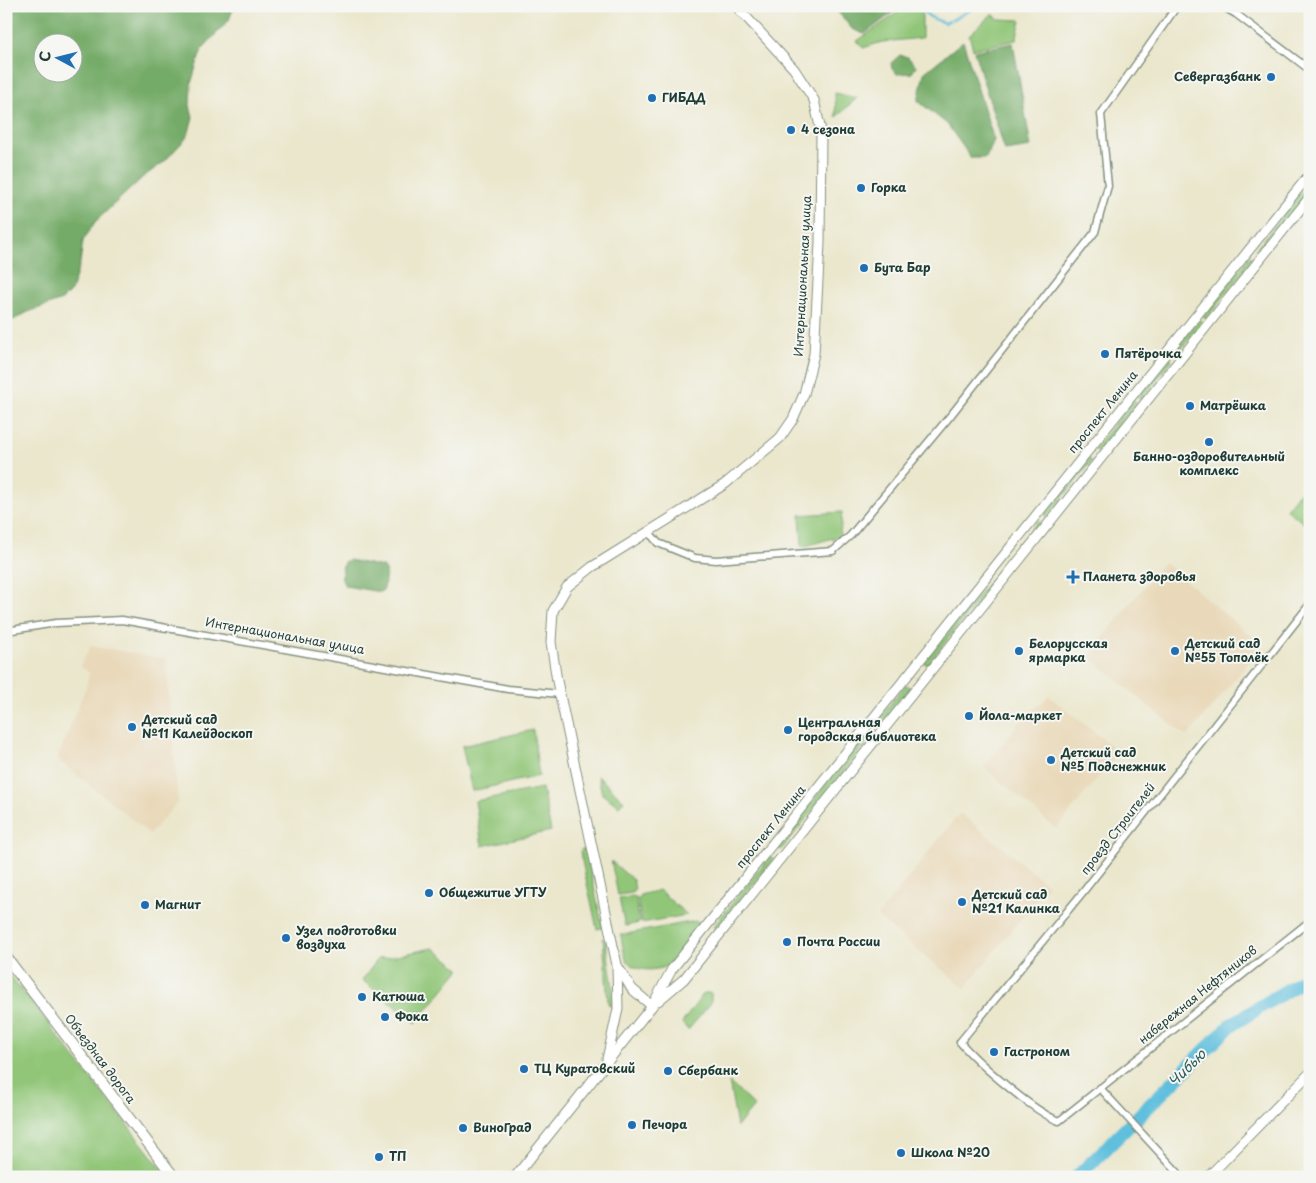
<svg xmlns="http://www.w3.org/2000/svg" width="1316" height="1183" viewBox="0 0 1316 1183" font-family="'Playpen Sans',sans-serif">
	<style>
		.built { fill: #e9d9ba }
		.green { fill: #91c678; stroke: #588256 }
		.forest { fill: #74ab68; stroke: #4a744e; fill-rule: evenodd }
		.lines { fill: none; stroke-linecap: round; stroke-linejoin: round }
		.stream { stroke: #5ebfdd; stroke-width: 2.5 }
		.river { stroke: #5ebfdd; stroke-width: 14 }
		.minor-casing { stroke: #859280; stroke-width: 9 }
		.tertiary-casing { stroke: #859280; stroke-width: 10 }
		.secondary-casing { stroke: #859280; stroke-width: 11 }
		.primary-casing { stroke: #859280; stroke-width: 12 }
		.minor { stroke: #fff; stroke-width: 6 }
		.tertiary { stroke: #fff; stroke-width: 8 }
		.secondary { stroke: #fff; stroke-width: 9 }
		.primary { stroke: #fff; stroke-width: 10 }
		.poi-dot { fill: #1f6fb2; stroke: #f6f6f2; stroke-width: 2 }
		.labels { text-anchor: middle; stroke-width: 4; stroke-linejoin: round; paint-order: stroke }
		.poi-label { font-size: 12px; font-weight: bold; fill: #1f3d34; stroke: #f6f6f2; text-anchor: start }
		.street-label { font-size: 12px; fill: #1f3d34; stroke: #f6f6f2 }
		.water-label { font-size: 14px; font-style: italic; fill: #2f5e5e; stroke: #f6f6f2 }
	</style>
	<rect width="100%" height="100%" fill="#f6f6f2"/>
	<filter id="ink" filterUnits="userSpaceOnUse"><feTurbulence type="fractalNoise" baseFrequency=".02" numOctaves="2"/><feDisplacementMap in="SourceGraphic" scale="10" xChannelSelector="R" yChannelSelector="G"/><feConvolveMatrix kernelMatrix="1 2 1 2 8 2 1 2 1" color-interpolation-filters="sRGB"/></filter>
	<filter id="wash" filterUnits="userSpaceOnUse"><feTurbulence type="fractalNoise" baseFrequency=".0096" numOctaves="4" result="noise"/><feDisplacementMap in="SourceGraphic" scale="20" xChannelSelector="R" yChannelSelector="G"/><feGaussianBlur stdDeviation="1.12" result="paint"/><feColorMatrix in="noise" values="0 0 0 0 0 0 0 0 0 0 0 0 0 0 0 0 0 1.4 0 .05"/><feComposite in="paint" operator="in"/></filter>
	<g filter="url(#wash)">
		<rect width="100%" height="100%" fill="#ebe7cd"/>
		<g class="built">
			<polygon points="1164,562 1262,646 1187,737 1088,656"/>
			<polygon points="91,646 166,659 178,802 150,834 57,759 86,687 89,673 80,666"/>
			<polygon points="1049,696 1119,752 1056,829 984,767 1021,721"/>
			<polygon points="960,813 1048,885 965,988 877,917"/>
		</g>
		<g class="green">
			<polygon points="907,6 918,6 922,13 922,38 882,42 863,48 857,41"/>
			<polygon points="992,14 999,19 1021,20 1016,40 973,49 969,35"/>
			<polygon points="835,93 857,98 836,117"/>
			<polygon points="1310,181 1310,190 1259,253 1255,250"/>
			<polygon points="1250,256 1254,259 1206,319 1203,316"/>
			<polygon points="1199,319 1203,322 1178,353 1174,350"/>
			<polygon points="1168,357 1172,360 1141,400 1137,397"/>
			<polygon points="1133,400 1137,403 1098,452 1094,449"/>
			<polygon points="1088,458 1092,461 1047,517 1043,514"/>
			<polygon points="1310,479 1310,520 1306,525 1286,509"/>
			<polygon points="842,512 840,536 802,547 800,515"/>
			<polygon points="1038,521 1041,523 928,664 925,664 925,661"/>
			<polygon points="906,684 910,688 781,850 776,847"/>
			<polygon points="533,730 539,776 472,791 462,746"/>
			<polygon points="598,776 624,801 619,806 602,794"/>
			<polygon points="542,788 551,831 482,846 475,801"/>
			<polygon points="582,849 586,851 603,928 597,929 580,852"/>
			<polygon points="770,856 774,859 717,930 713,927"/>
			<polygon points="611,861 633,880 635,889 632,893 618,895"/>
			<polygon points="659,890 687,915 641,923 638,899 640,895"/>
			<polygon points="633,896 636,898 639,923 625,926 619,899"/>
			<path d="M 696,921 L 700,923 L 670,964 C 658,972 634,973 626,959 C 623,952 622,943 621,935 Z"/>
			<polygon points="603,938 606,942 613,988 612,1006 610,1006 608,1003"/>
			<polygon points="433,948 460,969 416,1023 362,980 378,959"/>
			<polygon points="6,970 168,1177 6,1177"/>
			<polygon points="704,993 711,993 711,1003 688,1030 682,1023"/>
			<polygon points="729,1082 754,1106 737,1127"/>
		</g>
		<g class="forest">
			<path d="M 6,6 L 234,6 L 229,20 L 202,49 L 196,67 L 191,84 L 190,105 L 193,117 L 188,136 L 164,162 L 143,177 L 95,222 L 83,241 L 80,263 L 71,291 L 62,300 L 28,312 L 6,324 ZM 72,42 L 72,72 L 42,72 L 42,42 Z"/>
			<polygon points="833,6 896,6 895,11 864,34 852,29"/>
			<polygon points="963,41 994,140 986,158 971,158 947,124 918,101 924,73"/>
			<polygon points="1013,43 1031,147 1005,151 974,51"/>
			<polygon points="900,55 908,57 916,66 912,73 897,74 892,69 891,63"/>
			<path d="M 349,560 L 383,567 L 386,571 L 384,589 L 380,592 L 345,586 C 340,578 341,571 344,562 Z"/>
		</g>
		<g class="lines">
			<g class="stream">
				<path d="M 920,6 C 926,17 934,19 945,23 L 949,21"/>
				<polyline points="998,8 1032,6"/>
				<polyline points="952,20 977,6"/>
			</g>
			<polyline class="river" points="1077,1177 1231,1025 1310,976"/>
		</g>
	</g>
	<g filter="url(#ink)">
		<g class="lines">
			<defs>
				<g id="minor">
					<polyline points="1222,6 1236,14 1310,70"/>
					<polyline points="648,531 658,543 695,558 716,560 833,551 851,535 951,415 1095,232 1108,186 1101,114 1177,6"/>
					<path d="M 1310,604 L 1083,892 L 960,1042 C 978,1063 1034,1112 1059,1121 L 1310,921"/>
					<polyline points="6,631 56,623 122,620 508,689 559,694"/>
					<polyline points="1100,1088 1182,1177"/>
				</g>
				<polyline id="tertiary" points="741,13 748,6"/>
				<g id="secondary">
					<polyline points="618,967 632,989 652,1006"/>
					<polyline points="658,1001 684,979 1310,197"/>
					<polyline points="607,1059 618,1009 617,965 557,681 551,642 553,611 567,587 592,567 725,484 780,438 793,419 804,394 814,354 820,243 821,131 814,100 794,69 736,6"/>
					<polyline points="515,1177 652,1006 672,969 1310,174"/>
					<polyline points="1208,1177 1310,1073"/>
				</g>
				<polyline id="primary" points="6,957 174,1177"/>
			</defs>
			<use href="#minor" class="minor-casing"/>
			<use href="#tertiary" class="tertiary-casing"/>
			<use href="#secondary" class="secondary-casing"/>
			<use href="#primary" class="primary-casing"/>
			<use href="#minor" class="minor"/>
			<use href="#tertiary" class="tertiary"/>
			<use href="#secondary" class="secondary"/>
			<use href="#primary" class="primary"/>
		</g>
	</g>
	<g class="poi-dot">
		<circle cx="1271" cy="77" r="5"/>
		<circle cx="652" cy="98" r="5"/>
		<circle cx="791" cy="130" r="5"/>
		<circle cx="861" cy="188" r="5"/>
		<circle cx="864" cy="268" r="5"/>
		<circle cx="1105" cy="354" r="5"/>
		<circle cx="1190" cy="406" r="5"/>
		<circle cx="1209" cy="442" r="5"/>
		<path d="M1070.5 569.5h5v5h5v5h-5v5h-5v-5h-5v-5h5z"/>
		<circle cx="1019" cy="651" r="5"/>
		<circle cx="1175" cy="651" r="5"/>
		<circle cx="969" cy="716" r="5"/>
		<circle cx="132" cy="727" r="5"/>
		<circle cx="788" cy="730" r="5"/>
		<circle cx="1051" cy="760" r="5"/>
		<circle cx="429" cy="893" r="5"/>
		<circle cx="962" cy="902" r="5"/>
		<circle cx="145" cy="905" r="5"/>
		<circle cx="286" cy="938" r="5"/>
		<circle cx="787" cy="942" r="5"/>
		<circle cx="362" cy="997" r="5"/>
		<circle cx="385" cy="1017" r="5"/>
		<circle cx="994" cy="1052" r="5"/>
		<circle cx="524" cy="1069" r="5"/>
		<circle cx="668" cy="1071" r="5"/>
		<circle cx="632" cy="1125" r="5"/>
		<circle cx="463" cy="1128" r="5"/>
		<circle cx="901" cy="1153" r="5"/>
		<circle cx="379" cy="1157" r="5"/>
	</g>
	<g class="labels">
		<g class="poi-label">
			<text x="1261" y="81" text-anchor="end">Севергазбанк</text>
			<text x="662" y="102">ГИБДД</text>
			<text x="801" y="134">4 сезона</text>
			<text x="871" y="192">Горка</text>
			<text x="874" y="272">Бута Бар</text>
			<text x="1115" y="358">Пятёрочка</text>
			<text x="1200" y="410">Матрёшка</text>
			<text x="1209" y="461" text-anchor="middle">Банно-оздоровительный<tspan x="1209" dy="14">комплекс</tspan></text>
			<text x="1083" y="581">Планета здоровья</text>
			<text x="1029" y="648">Белорусская<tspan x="1029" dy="14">ярмарка</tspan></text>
			<text x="1185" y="648">Детский сад<tspan x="1185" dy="14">№55 Тополёк</tspan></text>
			<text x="979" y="720">Йола-маркет</text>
			<text x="142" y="724">Детский сад<tspan x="142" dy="14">№11 Калейдоскоп</tspan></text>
			<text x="798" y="727">Центральная<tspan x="798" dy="14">городская библиотека</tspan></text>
			<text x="1061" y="757">Детский сад<tspan x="1061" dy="14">№5 Подснежник</tspan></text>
			<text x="439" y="897">Общежитие УГТУ</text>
			<text x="972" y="899">Детский сад<tspan x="972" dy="14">№21 Калинка</tspan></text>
			<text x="155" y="909">Магнит</text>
			<text x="296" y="935">Узел подготовки<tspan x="296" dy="14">воздуха</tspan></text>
			<text x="797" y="946">Почта России</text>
			<text x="372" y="1001">Катюша</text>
			<text x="395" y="1021">Фока</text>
			<text x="1004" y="1056">Гастроном</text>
			<text x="534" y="1073">ТЦ Куратовский</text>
			<text x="678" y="1075">Сбербанк</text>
			<text x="642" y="1129">Печора</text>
			<text x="473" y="1132">ВиноГрад</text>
			<text x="911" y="1157">Школа №20</text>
			<text x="389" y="1161">ТП</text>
		</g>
		<g class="street-label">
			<text transform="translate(803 276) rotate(-87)" y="4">Интернациональная улица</text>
			<text transform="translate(1103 412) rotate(-51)" y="4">проспект Ленина</text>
			<text transform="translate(285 636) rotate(10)" y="4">Интернациональная улица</text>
			<text transform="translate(771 827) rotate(-51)" y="4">проспект Ленина</text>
			<text transform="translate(1118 829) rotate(-52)" y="4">проезд Строителей</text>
			<text transform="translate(1198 995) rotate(-39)" y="4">набережная Нефтяников</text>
			<text transform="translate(100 1059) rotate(53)" y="4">Объездная дорога</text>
		</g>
		<g class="water-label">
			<text transform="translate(1187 1068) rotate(-45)" y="5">Чибью</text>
		</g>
	</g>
	<rect width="1316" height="1183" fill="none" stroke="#f6f6f2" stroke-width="25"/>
	<g transform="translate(58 58) rotate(277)"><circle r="24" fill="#f6f6f2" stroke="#a0aca6"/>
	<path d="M0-4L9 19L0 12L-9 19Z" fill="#1f6fb2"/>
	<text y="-8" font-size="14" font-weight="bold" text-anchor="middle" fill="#1f3d34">С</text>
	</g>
</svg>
